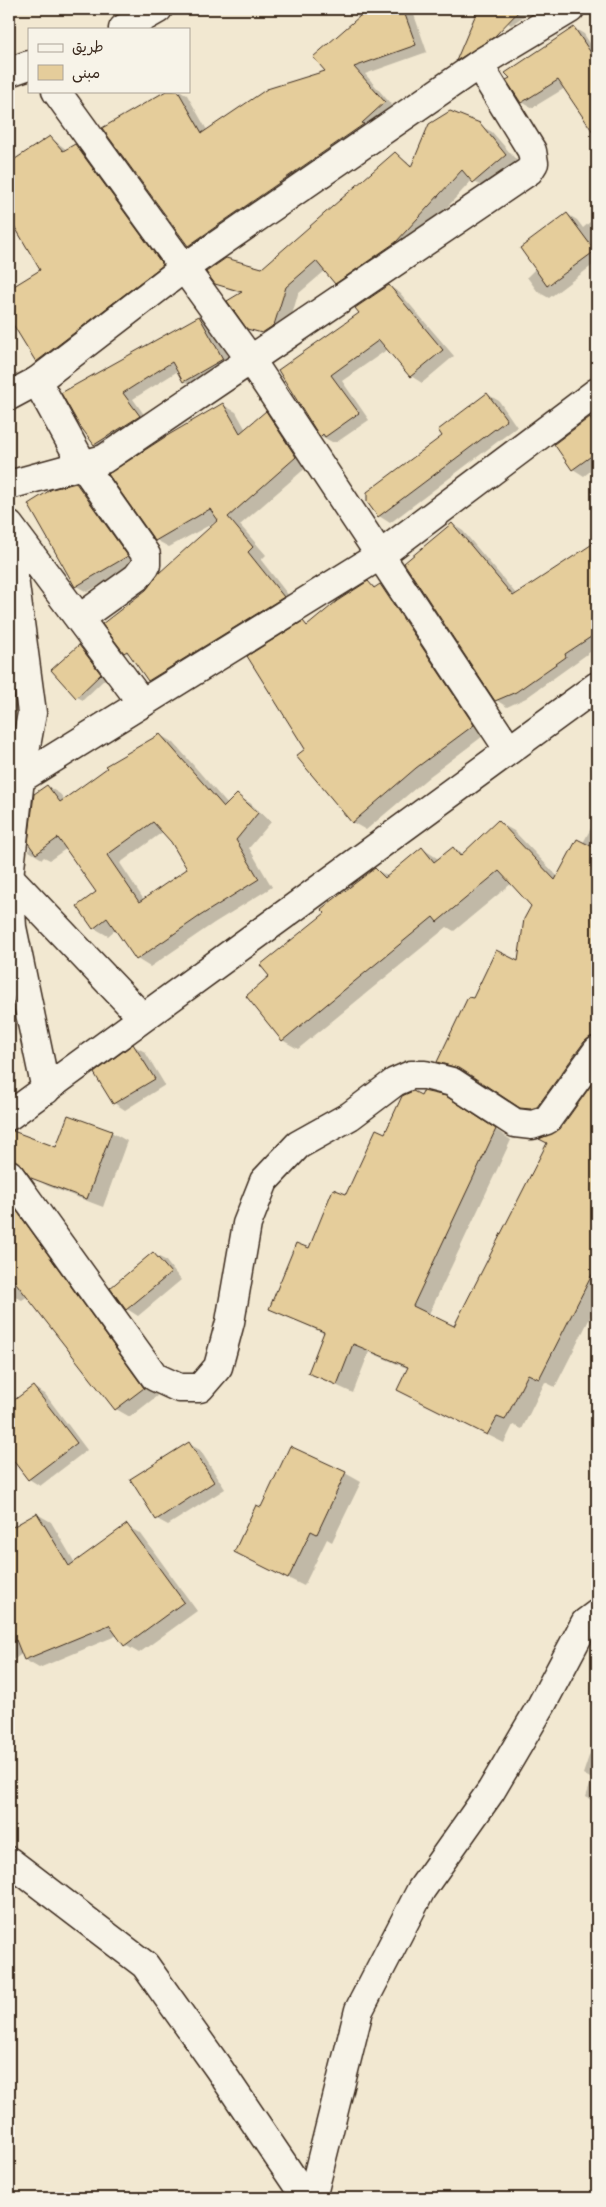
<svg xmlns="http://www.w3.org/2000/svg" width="606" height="2207" viewBox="0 0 606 2207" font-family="'Comic Neue','Playpen Sans Arabic',sans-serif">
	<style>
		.shadow { fill: #0003; fill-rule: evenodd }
		.building { fill: #e5cd9b; stroke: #3b2a1e; fill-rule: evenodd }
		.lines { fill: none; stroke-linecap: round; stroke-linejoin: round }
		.minor-casing { stroke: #3b2a1e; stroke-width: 31 }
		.tertiary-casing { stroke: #3b2a1e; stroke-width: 31 }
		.minor { stroke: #f7f3e8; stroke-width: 28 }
		.tertiary { stroke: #f7f3e8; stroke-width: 28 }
	</style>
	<rect width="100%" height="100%" fill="#f2e8d1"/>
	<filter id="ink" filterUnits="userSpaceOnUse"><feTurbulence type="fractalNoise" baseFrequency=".02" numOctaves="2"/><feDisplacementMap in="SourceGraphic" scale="10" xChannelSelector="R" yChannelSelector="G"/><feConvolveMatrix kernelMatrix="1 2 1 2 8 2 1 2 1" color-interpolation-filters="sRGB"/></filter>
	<g filter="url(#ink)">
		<g class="shadow">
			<polygon points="351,9 412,9 427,52 365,74 396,110 201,252 189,245 168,91 181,91 187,95 207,130 327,72 359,18"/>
			<polygon points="489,9 534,9 511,25"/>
			<polygon points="574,28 584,34 597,54 595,124 565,88 532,108 522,102"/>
			<polygon points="479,125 492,132 518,162 487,190 472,180 409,249 348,290 336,283 326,270 298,294 287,332 275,340 248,328 241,294 216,283 262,270 395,154 413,166"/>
			<polygon points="51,138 67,150 75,146 86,152 173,271 47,368 37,361 9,315 9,290 41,271 9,218 9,164"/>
			<polygon points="567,214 577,220 583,228 597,216 597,262 549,298 538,292 527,277 536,268"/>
			<polygon points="389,286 400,293 454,356 422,383 411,376 388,349 342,381 369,420 337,442 332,442 321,436 280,370 361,314"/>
			<polygon points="199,317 211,324 234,366 195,388 184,381 178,371 133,399 150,423 107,451 95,444 79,423"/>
			<polygon points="487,394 499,401 517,427 390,523 379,516 444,436"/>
			<polygon points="223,405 236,412 246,430 266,412 279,420 309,465 240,525 266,555 261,560 296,605 162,688 149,680 132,656 125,652 147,590 219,520 169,547 156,540"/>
			<polygon points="597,413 597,466 584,476 573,469 556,444"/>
			<polygon points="76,484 88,491 138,563 87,592 76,586"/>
			<polygon points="452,524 463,531 517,595 597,549 597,647 526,698 507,707 496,700"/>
			<polygon points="368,583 377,588 380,585 394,593 487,733 430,776 366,830 352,822 306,749 303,623 309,626"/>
			<polygon points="79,647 85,650 106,678 83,700 77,697"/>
			<polygon points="9,661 25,670 9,731"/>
			<path d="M 160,735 L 174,743 L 228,805 L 237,796 L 250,803 L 271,822 L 249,848 L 272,887 L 214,923 L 150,967 L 137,959 L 116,929 L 108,936 L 94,928 L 98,892 L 67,848 L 50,860 L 44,857 L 42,859 L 29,851 L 35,795 L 47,786 L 60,794 L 65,800 ZM 164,831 L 189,869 L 144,900 L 120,863 Z"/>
			<polygon points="597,817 597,1058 538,1116 474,1076 454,1071 439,1061 473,1000 519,963 533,905 512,883 454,931 447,927 298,1049 282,1040 271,976 327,914 375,869 389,877 423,849 440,860 453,849 464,854 498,822 514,831 558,877 583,843"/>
			<polygon points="134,1046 145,1052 165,1085 125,1110 114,1103"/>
			<polygon points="597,1079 597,1304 555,1387 545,1382 522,1429 513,1425 504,1443 414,1398 409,1369 369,1352 353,1393 309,1373 325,1334 270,1308 385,1135 422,1096 462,1107 511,1140 428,1316 454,1328 560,1130"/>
			<polygon points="10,1132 57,1148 111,1132 127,1141 103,1207 48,1186 32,1177 23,1167 14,1172 9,1169"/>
			<polygon points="9,1192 157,1396 130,1417 116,1409 28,1296 22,1300 9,1293"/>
			<polygon points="153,1254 165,1260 181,1280 138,1316 127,1309 112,1288"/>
			<polygon points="33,1387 45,1394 87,1450 40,1486 29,1479 9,1453 9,1406"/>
			<polygon points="189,1444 200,1450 225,1489 168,1525 157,1519"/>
			<polygon points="345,1473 361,1482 332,1542 327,1539 304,1586 235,1552 262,1509"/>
			<polygon points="37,1514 51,1522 75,1563 127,1526 141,1534 197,1611 139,1653 125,1645 118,1635 39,1668 25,1660 23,1653 9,1663 9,1531"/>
			<polygon points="597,1732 597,1803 586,1797 592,1779 583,1774"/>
		</g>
		<g class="building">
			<polygon points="368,9 403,9 416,45 354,67 385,102 362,123 364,124 188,246 102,128 166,91 178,91 202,133 267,89 325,71 313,57"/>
			<polygon points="478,9 521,9 494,37 456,61"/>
			<polygon points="574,27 597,62 597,138 558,80 521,103 506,80 510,78 505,73"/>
			<polygon points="450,111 480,123 506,155 473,183 462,170 396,242 335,284 316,261 286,287 274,325 262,333 247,329 227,301 242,292 215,284 206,272 226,258 262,268 395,152 411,167 429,124"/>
			<polygon points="50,136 63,151 75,144 163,265 36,362 9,318 9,289 40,270 9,217 9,163"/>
			<polygon points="567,213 595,251 547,286 520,248"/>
			<polygon points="389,285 443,350 410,377 379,340 331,375 359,413 325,437 323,434 320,437 278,370 359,313 355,308"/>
			<polygon points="199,316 223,359 183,382 172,362 123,393 140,416 94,445 78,423 61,393"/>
			<polygon points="487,393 507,420 378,517 367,502 367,492 442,436 438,430"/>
			<polygon points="223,403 240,433 266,411 296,457 228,517 253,547 248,552 284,597 148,681 127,651 124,653 102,624 146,590 159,573 218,520 210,509 155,541 108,474 165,437"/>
			<polygon points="590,417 597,428 597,452 572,470 554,444"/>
			<polygon points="76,483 128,556 75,587 28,504 52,489"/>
			<polygon points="452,523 513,596 597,541 597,633 565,654 566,657 516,692 495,701 404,563"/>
			<polygon points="368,581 374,588 380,584 474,725 416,768 352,823 296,756 305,749 247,656 303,621 307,626 337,601"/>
			<polygon points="79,645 101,674 76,698 51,670"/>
			<path d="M 160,734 L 224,807 L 237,794 L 258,813 L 236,840 L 259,879 L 200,916 L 136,960 L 107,918 L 93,929 L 77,906 L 96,892 L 58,838 L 36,854 L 28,843 L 34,794 L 47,785 L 60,802 L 107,768 L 105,766 ZM 153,822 L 171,842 L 187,869 L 139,902 L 107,855 Z"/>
			<polygon points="498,820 555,880 577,839 597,849 597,1036 590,1037 584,1042 537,1107 530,1109 520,1108 461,1069 437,1062 468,997 473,998 496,950 518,961 524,919 531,906 499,871 437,922 433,917 282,1041 246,996 269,976 260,965 325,913 321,909 375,868 385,878 422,847 434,862 453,847 460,856"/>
			<polygon points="133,1044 155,1079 113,1104 94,1073"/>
			<polygon points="597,1077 597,1265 539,1379 528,1374 505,1420 497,1417 487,1435 397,1390 408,1367 353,1344 337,1385 308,1373 324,1332 269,1309 296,1243 309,1248 333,1189 346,1194 376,1129 385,1133 402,1096 413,1091 421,1095 423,1091 446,1096 496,1129 413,1306 454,1326 547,1143 539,1139 560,1129"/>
			<polygon points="68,1115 112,1131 87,1199 31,1178 21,1165 9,1159 9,1131 13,1131 56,1147"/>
			<polygon points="9,1200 144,1388 115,1410 9,1274"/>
			<polygon points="153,1252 171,1273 126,1310 110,1288"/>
			<polygon points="33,1386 77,1443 28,1480 9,1455 9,1404"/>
			<polygon points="189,1442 214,1482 156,1520 130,1479"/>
			<polygon points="290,1446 346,1472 317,1534 311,1531 288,1579 234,1552 256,1505 261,1507"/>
			<polygon points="37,1513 69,1566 127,1524 184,1602 124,1646 109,1625 24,1660 16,1640 9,1645 9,1529"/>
		</g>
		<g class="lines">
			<defs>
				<g id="minor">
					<polyline points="56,91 250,359 509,750"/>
					<polyline points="37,381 83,465 146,555 146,565 137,577 80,618"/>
					<polyline points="9,396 37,381 184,268 482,62 570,9"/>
					<polyline points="9,485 104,459 529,171 534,163 532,151 479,65"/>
					<polyline points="9,525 142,703"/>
					<polyline points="9,540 32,713 20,779 9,877"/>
					<polyline points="20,779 379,556 597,392"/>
					<polyline points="9,877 142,1017"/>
					<polyline points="9,878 12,927 46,1090"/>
					<polyline points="9,1116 597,686"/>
					<polyline points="9,1174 155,1377 179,1388 200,1388 218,1367 230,1322 247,1224 264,1181 298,1145 350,1116 395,1082 411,1075 425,1075 452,1082 515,1123 532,1125 547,1120 597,1051"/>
					<polyline points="9,1861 145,1965 219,2069 306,2198"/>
					<polyline points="312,2198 359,2010 421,1890 491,1791 541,1706 585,1623 597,1614"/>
				</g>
				<g id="tertiary">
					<polyline points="123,29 158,9"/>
					<polyline points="9,72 29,65"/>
				</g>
			</defs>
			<use href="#minor" class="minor-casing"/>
			<use href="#tertiary" class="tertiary-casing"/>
			<use href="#minor" class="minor"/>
			<use href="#tertiary" class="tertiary"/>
		</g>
	</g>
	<rect width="606" height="2207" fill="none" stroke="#f7f3e8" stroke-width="30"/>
	<rect x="15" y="15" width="576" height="2177" fill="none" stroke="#3b2a1e" stroke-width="2" filter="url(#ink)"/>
	<rect x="28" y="28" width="162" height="65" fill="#f7f3e8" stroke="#aca397"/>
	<rect x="38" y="44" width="25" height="8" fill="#f7f3e8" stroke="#aca397"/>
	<text x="72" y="52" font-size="15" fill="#3b2a1e">طريق</text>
	<rect x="38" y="65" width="25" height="15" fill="#e5cd9b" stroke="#aca397"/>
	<text x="72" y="78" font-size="15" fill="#3b2a1e">مبنى</text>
</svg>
